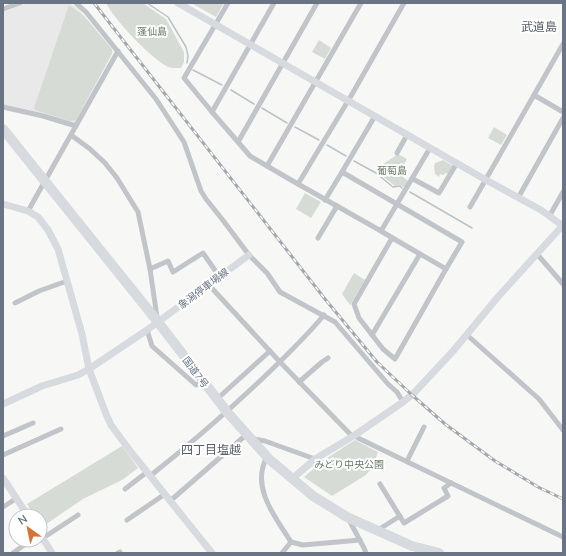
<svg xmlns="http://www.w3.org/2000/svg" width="566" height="556" viewBox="0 0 566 556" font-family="Mulish,'Noto Sans JP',sans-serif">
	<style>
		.built { fill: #e8e9e8 }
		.green { fill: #d6dcd5 }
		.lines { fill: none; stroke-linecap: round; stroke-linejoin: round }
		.stream { stroke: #bbc3c9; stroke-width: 1.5 }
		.street { stroke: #c1c4c8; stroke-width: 5 }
		.secondary { stroke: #d7dade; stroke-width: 7 }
		.highway { stroke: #d7dade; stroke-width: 10 }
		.rail-casing { stroke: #a3a7ad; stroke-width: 3 }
		.rail { stroke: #fff; stroke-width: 1.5; stroke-dasharray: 4.5; stroke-linecap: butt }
		.labels { text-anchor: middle; stroke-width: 4; stroke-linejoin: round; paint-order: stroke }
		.park-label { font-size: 10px; fill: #687b67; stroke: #fff }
		.street-label { font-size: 10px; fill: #697484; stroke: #fff }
		.quarter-label { font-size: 12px; fill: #565e69; stroke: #fff }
	</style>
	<rect width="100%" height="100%" fill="#f7f8f5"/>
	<polygon class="built" points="27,3 69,3 77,7 113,51 75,123 3,106 3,12"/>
	<g class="green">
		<path d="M 106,3 L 143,3 L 166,19 L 184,52 L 184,62 L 181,68 C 177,68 174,68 171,68 C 153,62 114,19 106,3 Z"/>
		<polygon points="191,3 224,3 216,17"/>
		<polygon points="69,5 84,16 112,49 112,54 76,120 70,121 35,110 34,108"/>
		<polygon points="319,40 331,48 325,59 312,52"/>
		<polygon points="494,127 507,135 501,145 488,138"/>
		<polygon points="398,154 407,159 403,166 404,178 408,181 404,187 399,185 395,186 377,172 383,164"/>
		<polygon points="443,160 453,166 448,174 446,173 443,175 440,174 439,177 435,174 434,166 435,163"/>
		<polygon points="305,193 321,202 311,218 296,209"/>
		<polygon points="354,273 365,280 350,305 342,294"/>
		<polygon points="355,440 378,452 372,468 366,475 332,496 304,477 324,460"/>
		<polygon points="122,446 138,468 122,480 83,499 42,527 40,524 40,516 35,516 27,504"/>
	</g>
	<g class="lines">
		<g class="stream">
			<polyline points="147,3 168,17 186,47 188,56 187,63"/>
			<polyline points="193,70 222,85"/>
			<polyline points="231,90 254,104"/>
			<polyline points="262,108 287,123"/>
			<polyline points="295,127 319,140"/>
			<polyline points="327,145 346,156"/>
			<polyline points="354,161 376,173 393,187 400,186 402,188"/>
			<polyline points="410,192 472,228"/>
		</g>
		<g class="street">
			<polyline points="76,3 86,12 156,99 184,142 201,191 206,199 222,219 249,255 267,273 280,292 335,322 388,384 397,392 403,402"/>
			<polyline points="3,9 20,3"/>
			<polyline points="534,95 563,44"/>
			<polyline points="3,107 43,116 76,126"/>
			<polyline points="212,112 184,78 228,3"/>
			<polyline points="375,116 342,172 462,242 446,269"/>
			<polyline points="71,135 90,149 105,163 117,178 138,212 150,269 157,317"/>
			<polyline points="238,142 212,112 274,3"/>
			<polyline points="397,153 407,135"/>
			<polyline points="267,166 250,156 238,142 317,3"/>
			<polyline points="413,179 439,193 457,163"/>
			<polyline points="298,184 267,166 361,3"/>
			<polyline points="518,198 563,118"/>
			<polyline points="325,200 342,172"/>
			<polyline points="470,207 534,95 563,112"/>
			<polyline points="28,211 118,51"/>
			<polyline points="550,215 563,192"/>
			<polyline points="381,231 298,184 351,96 404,3"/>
			<polyline points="318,238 337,206"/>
			<path d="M 392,238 L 354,304 L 359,318 L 383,349 L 395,359 L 446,269 C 424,256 402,244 381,231 L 430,148"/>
			<polyline points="537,254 563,284"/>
			<polyline points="150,269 168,261 173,272 203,253 219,276"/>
			<polyline points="208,284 280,362 352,436"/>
			<polyline points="15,303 39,291 67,281"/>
			<polyline points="147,330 152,346 196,385 203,382"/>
			<polyline points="372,335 420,254"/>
			<polyline points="467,335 539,399 563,430"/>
			<polyline points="299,382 322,362 328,358"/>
			<polyline points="217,399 270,351"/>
			<polyline points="355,435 358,438 563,537"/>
			<polyline points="3,436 33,423"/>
			<polyline points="254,439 265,441 315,459"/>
			<polyline points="3,455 61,429"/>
			<path d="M 267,457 C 250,487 276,518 291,542 L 303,545 L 360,540"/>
			<polyline points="407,461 424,427"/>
			<path d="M 150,476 C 189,445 226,413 263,378 C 284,358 305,338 324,315"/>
			<polyline points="380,484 404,523 448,496 444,488 451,483"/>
			<polyline points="125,489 147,472"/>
			<polyline points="170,501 246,435"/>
			<polyline points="3,507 17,498"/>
			<polyline points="348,518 364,548 366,553"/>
			<polyline points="127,520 165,494"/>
			<polyline points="378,530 400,516"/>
			<polyline points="43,538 78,515"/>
			<polyline points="13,553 31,540"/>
			<polyline points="118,553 120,552"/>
			<polyline points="282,553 291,542"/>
		</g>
		<g class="secondary">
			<polyline points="178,3 486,180 541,210 563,226"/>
			<polyline points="3,204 28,211 38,217 48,230 58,249 82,334 89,369 106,414 111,425 131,452 212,553"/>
			<polyline points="3,404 42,386 78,375 89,369 147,330 249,255"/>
			<polyline points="3,478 28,516"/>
			<polyline points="293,478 315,459 355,435 403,402 414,393 454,350 497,298 563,225"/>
			<polyline points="40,534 52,553"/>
		</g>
		<polyline class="highway" points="3,129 158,322 227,412 269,459 313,496 347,517 412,546 439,553"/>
		<defs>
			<polyline id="rail" points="94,3 325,299 377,362 412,395 445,424 495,461 538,487 563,499"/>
		</defs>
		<use href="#rail" class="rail-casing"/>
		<use href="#rail" class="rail"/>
	</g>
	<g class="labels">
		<g class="park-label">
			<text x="152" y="35">蓬仙島</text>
			<text x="392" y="174">葡萄島</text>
			<text x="349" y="468">みどり中央公園</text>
		</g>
		<g class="street-label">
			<text transform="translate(203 288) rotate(-37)" y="4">象潟停車場線</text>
			<text transform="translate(196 372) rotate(53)" y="4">国道7号</text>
		</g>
		<g class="quarter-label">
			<text x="539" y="31">武道島</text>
			<text x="211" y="454">四丁目塩越</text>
		</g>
	</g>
	<rect width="566" height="556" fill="none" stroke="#697484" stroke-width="8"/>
	<g transform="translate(28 528) rotate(327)"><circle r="19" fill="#ffffff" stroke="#c3c7ce"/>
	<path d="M0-3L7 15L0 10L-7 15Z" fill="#d67336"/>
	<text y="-6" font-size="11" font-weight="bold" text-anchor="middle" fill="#697484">N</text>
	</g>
</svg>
